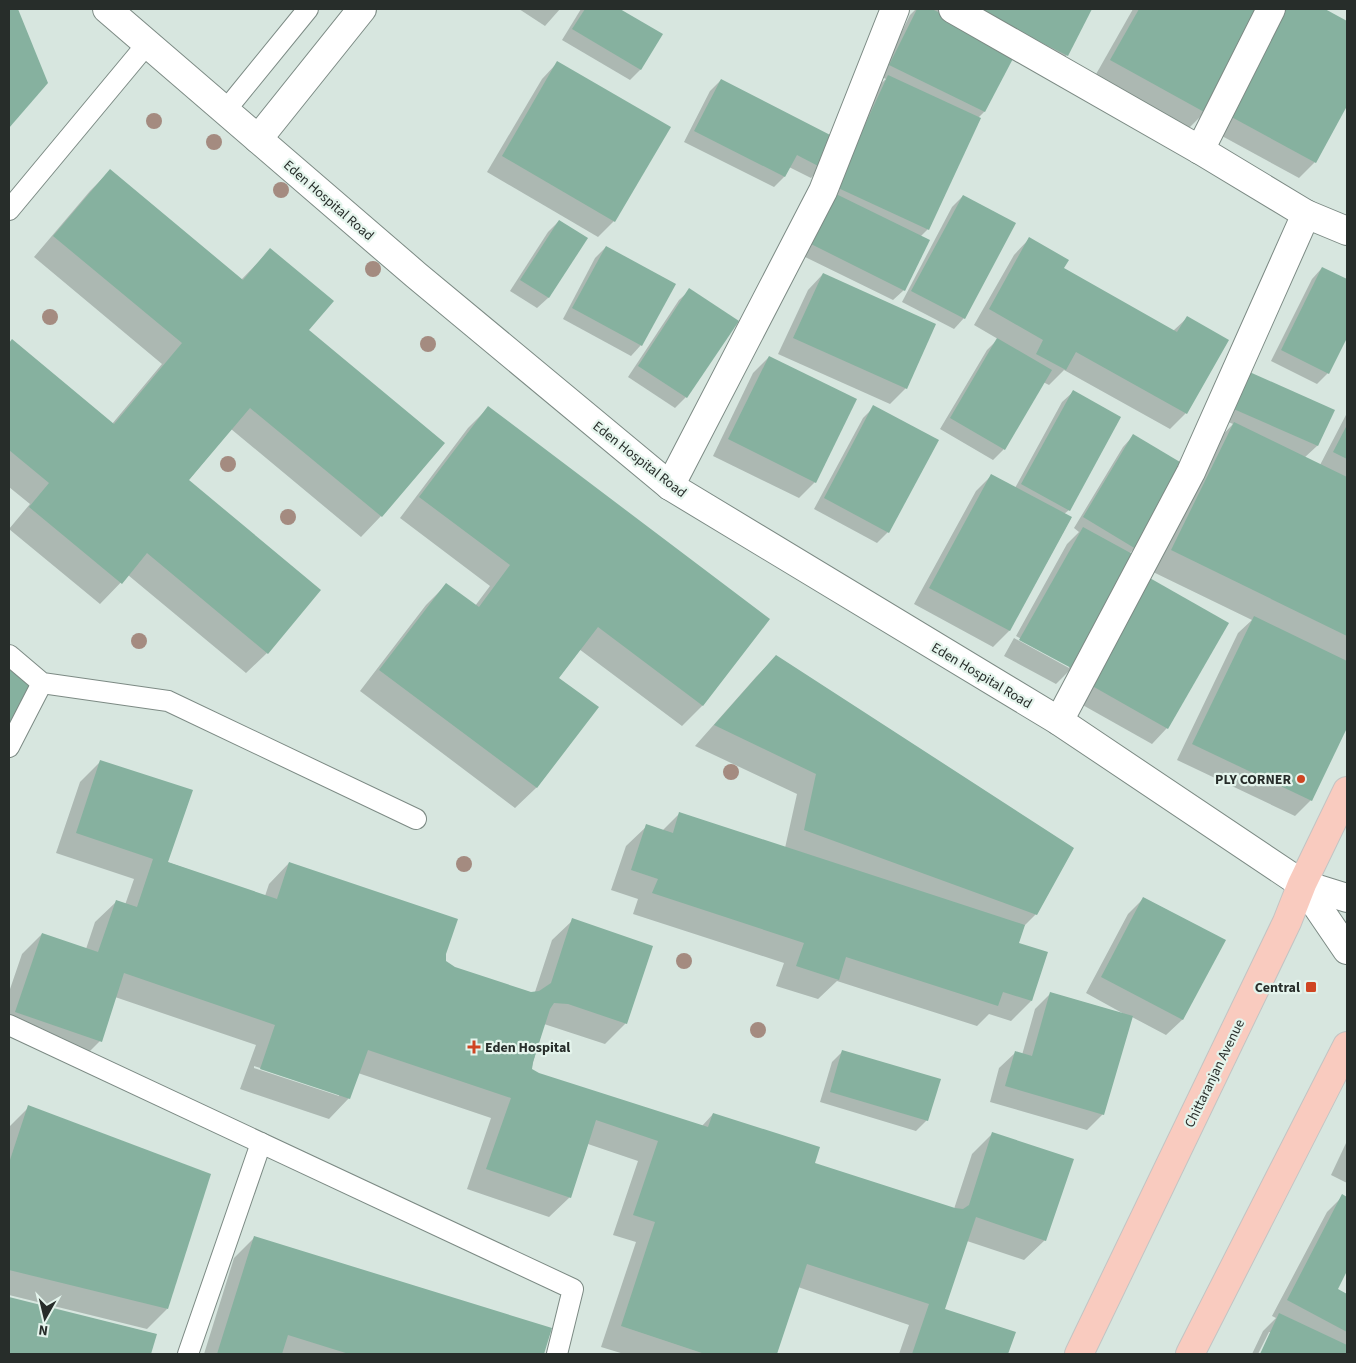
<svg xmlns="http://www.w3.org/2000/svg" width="1356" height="1363" viewBox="0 0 1356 1363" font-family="'Source Sans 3',sans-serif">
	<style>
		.shadow { fill: #0003; fill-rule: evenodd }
		.building { fill: #86b19f }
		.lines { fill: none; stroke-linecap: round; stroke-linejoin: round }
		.service-casing { stroke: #7c8a84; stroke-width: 22 }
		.minor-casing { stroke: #7c8a84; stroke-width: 30 }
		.tertiary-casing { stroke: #7c8a84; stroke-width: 30 }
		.primary-casing { stroke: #c3c4c3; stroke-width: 30 }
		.service { stroke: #fff; stroke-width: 20 }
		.minor { stroke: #fff; stroke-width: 28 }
		.tertiary { stroke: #fff; stroke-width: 28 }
		.primary { stroke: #f9cbbf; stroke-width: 28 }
		.tree { fill: #a48b80 }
		.poi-dot { fill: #cf4522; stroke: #e4f4ec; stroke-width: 2 }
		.labels { text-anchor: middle; stroke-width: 4.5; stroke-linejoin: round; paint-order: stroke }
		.street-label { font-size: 14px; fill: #272d2a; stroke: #e4f4ec }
		.poi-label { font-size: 14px; font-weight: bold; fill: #272d2a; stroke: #e4f4ec; text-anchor: end }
	</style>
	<rect width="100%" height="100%" fill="#d7e6df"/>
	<g class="shadow">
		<polygon points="9,9 17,10 47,83 9,126"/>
		<polygon points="519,9 560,9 545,26"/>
		<polygon points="581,9 617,9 661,35 640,70 630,80 562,40"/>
		<polygon points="916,9 1090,9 1067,55 1051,71 1014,52 984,112 978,118 928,229 920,237 904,290 893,300 799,254 872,92 886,79 880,76 910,15"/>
		<polygon points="1133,9 1263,9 1205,112 1189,128 1095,76"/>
		<polygon points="1278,9 1322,9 1347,22 1347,104 1315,162 1299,178 1211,130"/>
		<polygon points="557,63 614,221 598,237 487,172 542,79"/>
		<polygon points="721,80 821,167 811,178 789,167 784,177 774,187 684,142 710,91"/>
		<polygon points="110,171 241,280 270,250 307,330 443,443 381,516 361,537 231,429 188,481 267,653 246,673 128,575 100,604 9,529 30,504 9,487 9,344 12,341 112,424 162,364 34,257 90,191"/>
		<polygon points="963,196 964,318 954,329 902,302 952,207"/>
		<polygon points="559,221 586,239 548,298 537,308 510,291 548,232"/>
		<polygon points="1029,239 1063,269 1173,331 1187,318 1186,413 1170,429 1064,370 1049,385 1043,382 1004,449 993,460 940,429 987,350 998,339 974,325 1014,255"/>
		<polygon points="606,247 641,345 631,356 563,319 595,258"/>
		<polygon points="1322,268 1347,280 1347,335 1328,373 1317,384 1271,361 1312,279"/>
		<polygon points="823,274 934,324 906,388 890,404 778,354 808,290"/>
		<polygon points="690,290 737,321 686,397 675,408 628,377 679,300"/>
		<polygon points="769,357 815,482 799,498 713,456 753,373"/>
		<polygon points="1235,383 1333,410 1317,446 1304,458 1320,465 1347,413 1347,725 1311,800 1295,816 1177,760 1238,633 1252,620 1151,571 1214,444 1233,424 1219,418"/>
		<polygon points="1073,392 1069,510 1064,514 1071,518 1009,631 993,647 914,604 976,491 992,475 1015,488 1062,402"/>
		<polygon points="874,407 888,532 877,543 814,509 863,418"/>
		<polygon points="488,408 768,620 702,706 682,726 579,649 558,678 597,707 536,788 515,808 360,691 426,605 446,585 475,606 490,586 400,518 468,428"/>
		<polygon points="1133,436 1135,548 1129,554 1072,668 1056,684 1004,656 1014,638 1069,668 1069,665 1016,636 1067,544 1079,532 1074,528 1123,447"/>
		<polygon points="1132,594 1167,728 1152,744 1072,699"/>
		<polygon points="776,657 1036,914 1023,927 1017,944 1031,1001 1011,1021 989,1014 977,1026 837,981 818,999 776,986 784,963 633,914 638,899 611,890 626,846 647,826 662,831 680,813 785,848 797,794 695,746 756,677"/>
		<polygon points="9,667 39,684 9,732"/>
		<path d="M 101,761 L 167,862 L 265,896 L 269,884 L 289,863 L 445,954 L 444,961 L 454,968 L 531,993 L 535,992 L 552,940 L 573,920 L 626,1023 L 605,1044 L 544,1024 L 531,1070 L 539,1074 L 702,1126 L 713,1114 L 813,1164 L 954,1209 L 972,1154 L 993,1133 L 1045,1240 L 1024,1260 L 967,1241 L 943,1310 L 1014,1333 L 1007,1354 L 899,1354 L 909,1325 L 798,1287 L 775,1354 L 624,1354 L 601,1347 L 636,1242 L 613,1235 L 638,1161 L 588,1144 L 570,1197 L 549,1217 L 467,1189 L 491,1118 L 358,1073 L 349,1098 L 329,1119 L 240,1089 L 256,1045 L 115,997 L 100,1041 L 80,1061 L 9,1037 L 9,992 L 22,954 L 42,934 L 86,949 L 95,922 L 116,902 L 125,905 L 134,879 L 56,853 L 80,782 ZM 254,1066 L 339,1094 L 339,1096 L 254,1068 Z"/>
		<polygon points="1144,898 1224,940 1182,1020 1166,1035 1132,1017 1103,1114 1087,1130 990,1102 999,1068 1015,1053 1022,1055 1035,1009 1051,993 1124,1014 1086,993 1128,914"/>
		<polygon points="843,1051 927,1120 916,1131 820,1102 832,1062"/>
		<polygon points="29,1107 167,1309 147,1329 9,1295 9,1127"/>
		<polygon points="1347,1141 1347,1183 1331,1175"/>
		<polygon points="1343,1196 1347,1198 1347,1274 1345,1272 1336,1290 1347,1295 1347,1354 1261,1354 1271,1332 1269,1332 1258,1354 1252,1354 1263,1331 1276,1318 1272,1316 1327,1212"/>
		<polygon points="254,1238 550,1329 542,1354 204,1354 234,1258"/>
		<polygon points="9,1298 155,1334 150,1354 9,1354"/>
	</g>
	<g class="building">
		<polygon points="9,9 18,9 48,83 9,128"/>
		<polygon points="585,9 620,9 663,34 641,70 572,29"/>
		<polygon points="917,9 932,9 1017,51 985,112 889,65"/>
		<polygon points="975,9 1092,9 1068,56"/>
		<polygon points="1139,9 1264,9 1206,113 1110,60"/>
		<polygon points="1284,9 1325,9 1347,21 1347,106 1316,163 1226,114"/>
		<polygon points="557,61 671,127 615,222 502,156"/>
		<polygon points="888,75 981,118 929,230 836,187"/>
		<polygon points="721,79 838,139 822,168 797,155 785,177 694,131"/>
		<polygon points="110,169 243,280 270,248 334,301 309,330 445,443 382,517 250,408 189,480 321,590 268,654 147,553 122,584 29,507 49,483 9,450 9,343 12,339 114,424 182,343 53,236"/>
		<polygon points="834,193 930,240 905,291 809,243"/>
		<polygon points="963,195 1016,223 965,319 911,291"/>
		<polygon points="559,220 588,238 549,298 520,280"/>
		<polygon points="1029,237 1069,260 1064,268 1177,332 1187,316 1229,340 1187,414 1076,352 1066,370 1036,354 1043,340 989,309"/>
		<polygon points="606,246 676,284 642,346 572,308"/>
		<polygon points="1322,267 1347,279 1347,338 1329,374 1281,350"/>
		<polygon points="823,273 936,324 907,389 793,338"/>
		<polygon points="689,288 739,321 687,398 638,366"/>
		<polygon points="997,338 1052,370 1005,450 950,418"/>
		<polygon points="769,356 857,399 816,483 728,439"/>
		<polygon points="1245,370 1335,410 1318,446 1229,407"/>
		<polygon points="1073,390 1121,417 1070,511 1021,484"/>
		<polygon points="873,405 939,440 889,533 824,498"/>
		<polygon points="488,406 770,619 703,706 598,627 559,678 599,707 537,788 379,670 446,583 479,607 510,565 419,497"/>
		<polygon points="1234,422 1347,477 1347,636 1171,550"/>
		<polygon points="1347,425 1347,459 1333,452"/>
		<polygon points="1133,434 1185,465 1136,549 1083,517"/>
		<polygon points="991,474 1072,517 1010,631 929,588"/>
		<polygon points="1083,527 1136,556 1073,669 1019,640"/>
		<polygon points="1148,577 1229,623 1168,729 1087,683"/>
		<polygon points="1254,616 1347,661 1347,728 1312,801 1192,744"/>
		<polygon points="776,655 1074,848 1037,915 804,830 816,774 714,725"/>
		<polygon points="9,666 40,684 15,728 9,724"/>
		<polygon points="100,760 193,790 168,862 277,899 289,862 458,919 446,954 446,961 455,967 525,990 531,992 539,991 551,983 572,918 653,946 627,1024 568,1004 554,1003 550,1009 533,1062 532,1069 539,1073 708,1127 713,1113 820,1147 815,1163 955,1208 963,1209 969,1205 992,1132 1074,1159 1046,1241 976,1217 945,1309 1016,1332 1008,1354 912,1354 929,1304 807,1264 777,1354 705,1354 621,1326 655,1222 633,1215 658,1141 596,1120 571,1198 486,1169 511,1098 368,1050 350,1099 260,1069 275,1025 124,973 102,1042 15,1012 42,933 98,952 116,900 137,907 153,859 76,833"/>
		<polygon points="679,812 1025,925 1019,943 1048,952 1032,1001 1003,992 998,1006 846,957 839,980 796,966 804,943 652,893 658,879 631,870 646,824 673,833"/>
		<polygon points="1143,897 1226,940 1183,1020 1101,977"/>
		<polygon points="1050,992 1133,1016 1104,1115 1005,1086 1015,1051 1032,1056"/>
		<polygon points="842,1050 941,1079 928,1121 830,1092"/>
		<polygon points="28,1105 211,1174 168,1309 9,1270 9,1163"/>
		<polygon points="1342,1194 1347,1197 1347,1271 1338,1289 1347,1294 1347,1332 1287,1300"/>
		<polygon points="254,1236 552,1328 544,1354 349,1354 288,1335 282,1354 217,1354"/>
		<polygon points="9,1297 157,1334 151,1354 9,1354"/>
		<polygon points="1279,1313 1347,1345 1347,1354 1260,1354"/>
	</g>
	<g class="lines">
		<defs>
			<g id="service">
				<polyline points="225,111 308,9"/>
				<polyline points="9,210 147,44"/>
				<polyline points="9,655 42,683 168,701 416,819"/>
				<polyline points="9,747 42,683"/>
				<polyline points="9,1025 573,1289 557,1354"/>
				<polyline points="188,1354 261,1143"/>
			</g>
			<g id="minor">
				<polyline points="953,9 1200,150 1306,214 1347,231"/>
				<polyline points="258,139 362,9"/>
				<polyline points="1200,150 1271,9"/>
				<polyline points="670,486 823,191 895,9"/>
				<polyline points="1059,721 1191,472 1306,214"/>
				<polyline points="1302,884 1347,898"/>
			</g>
			<polyline id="tertiary" points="107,9 416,275 670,486 1059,721 1302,884 1347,950"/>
			<g id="primary">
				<polyline points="1079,1354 1287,922 1302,884 1347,791"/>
				<polyline points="1190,1354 1347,1046"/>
			</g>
		</defs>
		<use href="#service" class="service-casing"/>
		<use href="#minor" class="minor-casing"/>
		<use href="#tertiary" class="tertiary-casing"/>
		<use href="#primary" class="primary-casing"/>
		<use href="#service" class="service"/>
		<use href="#minor" class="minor"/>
		<use href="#tertiary" class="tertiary"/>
		<use href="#primary" class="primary"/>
	</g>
	<g class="tree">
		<circle cx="154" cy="121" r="8"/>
		<circle cx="214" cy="142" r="8"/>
		<circle cx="281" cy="190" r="8"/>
		<circle cx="373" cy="269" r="8"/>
		<circle cx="50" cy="317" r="8"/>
		<circle cx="428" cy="344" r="8"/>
		<circle cx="228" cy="464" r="8"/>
		<circle cx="288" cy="517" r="8"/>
		<circle cx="139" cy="641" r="8"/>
		<circle cx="731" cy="772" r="8"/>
		<circle cx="464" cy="864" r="8"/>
		<circle cx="684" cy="961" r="8"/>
		<circle cx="758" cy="1030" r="8"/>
	</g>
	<g class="poi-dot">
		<circle cx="1301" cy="779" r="5"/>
		<rect x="1305" y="981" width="12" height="12" rx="2.5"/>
		<path d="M471.5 1039.5h5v5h5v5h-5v5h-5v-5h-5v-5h5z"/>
	</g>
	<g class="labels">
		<g class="street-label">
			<text transform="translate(329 200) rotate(41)" y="5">Eden Hospital Road</text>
			<text transform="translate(640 459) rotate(38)" y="5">Eden Hospital Road</text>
			<text transform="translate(982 675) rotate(31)" y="5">Eden Hospital Road</text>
			<text transform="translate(1214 1073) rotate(-64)" y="5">Chittaranjan Avenue</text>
		</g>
		<g class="poi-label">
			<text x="1291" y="784">PLY CORNER</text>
			<text x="1300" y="992">Central</text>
			<text x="485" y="1052" text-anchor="start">Eden Hospital</text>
		</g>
	</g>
	<rect width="1356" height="1363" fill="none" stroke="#272d2a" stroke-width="20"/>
	<g transform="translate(45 1318) rotate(188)" stroke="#e4f4ec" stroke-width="4" paint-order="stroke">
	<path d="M0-4L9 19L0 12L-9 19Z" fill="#272d2a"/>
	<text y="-8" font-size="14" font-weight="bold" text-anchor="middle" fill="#272d2a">N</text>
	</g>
</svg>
